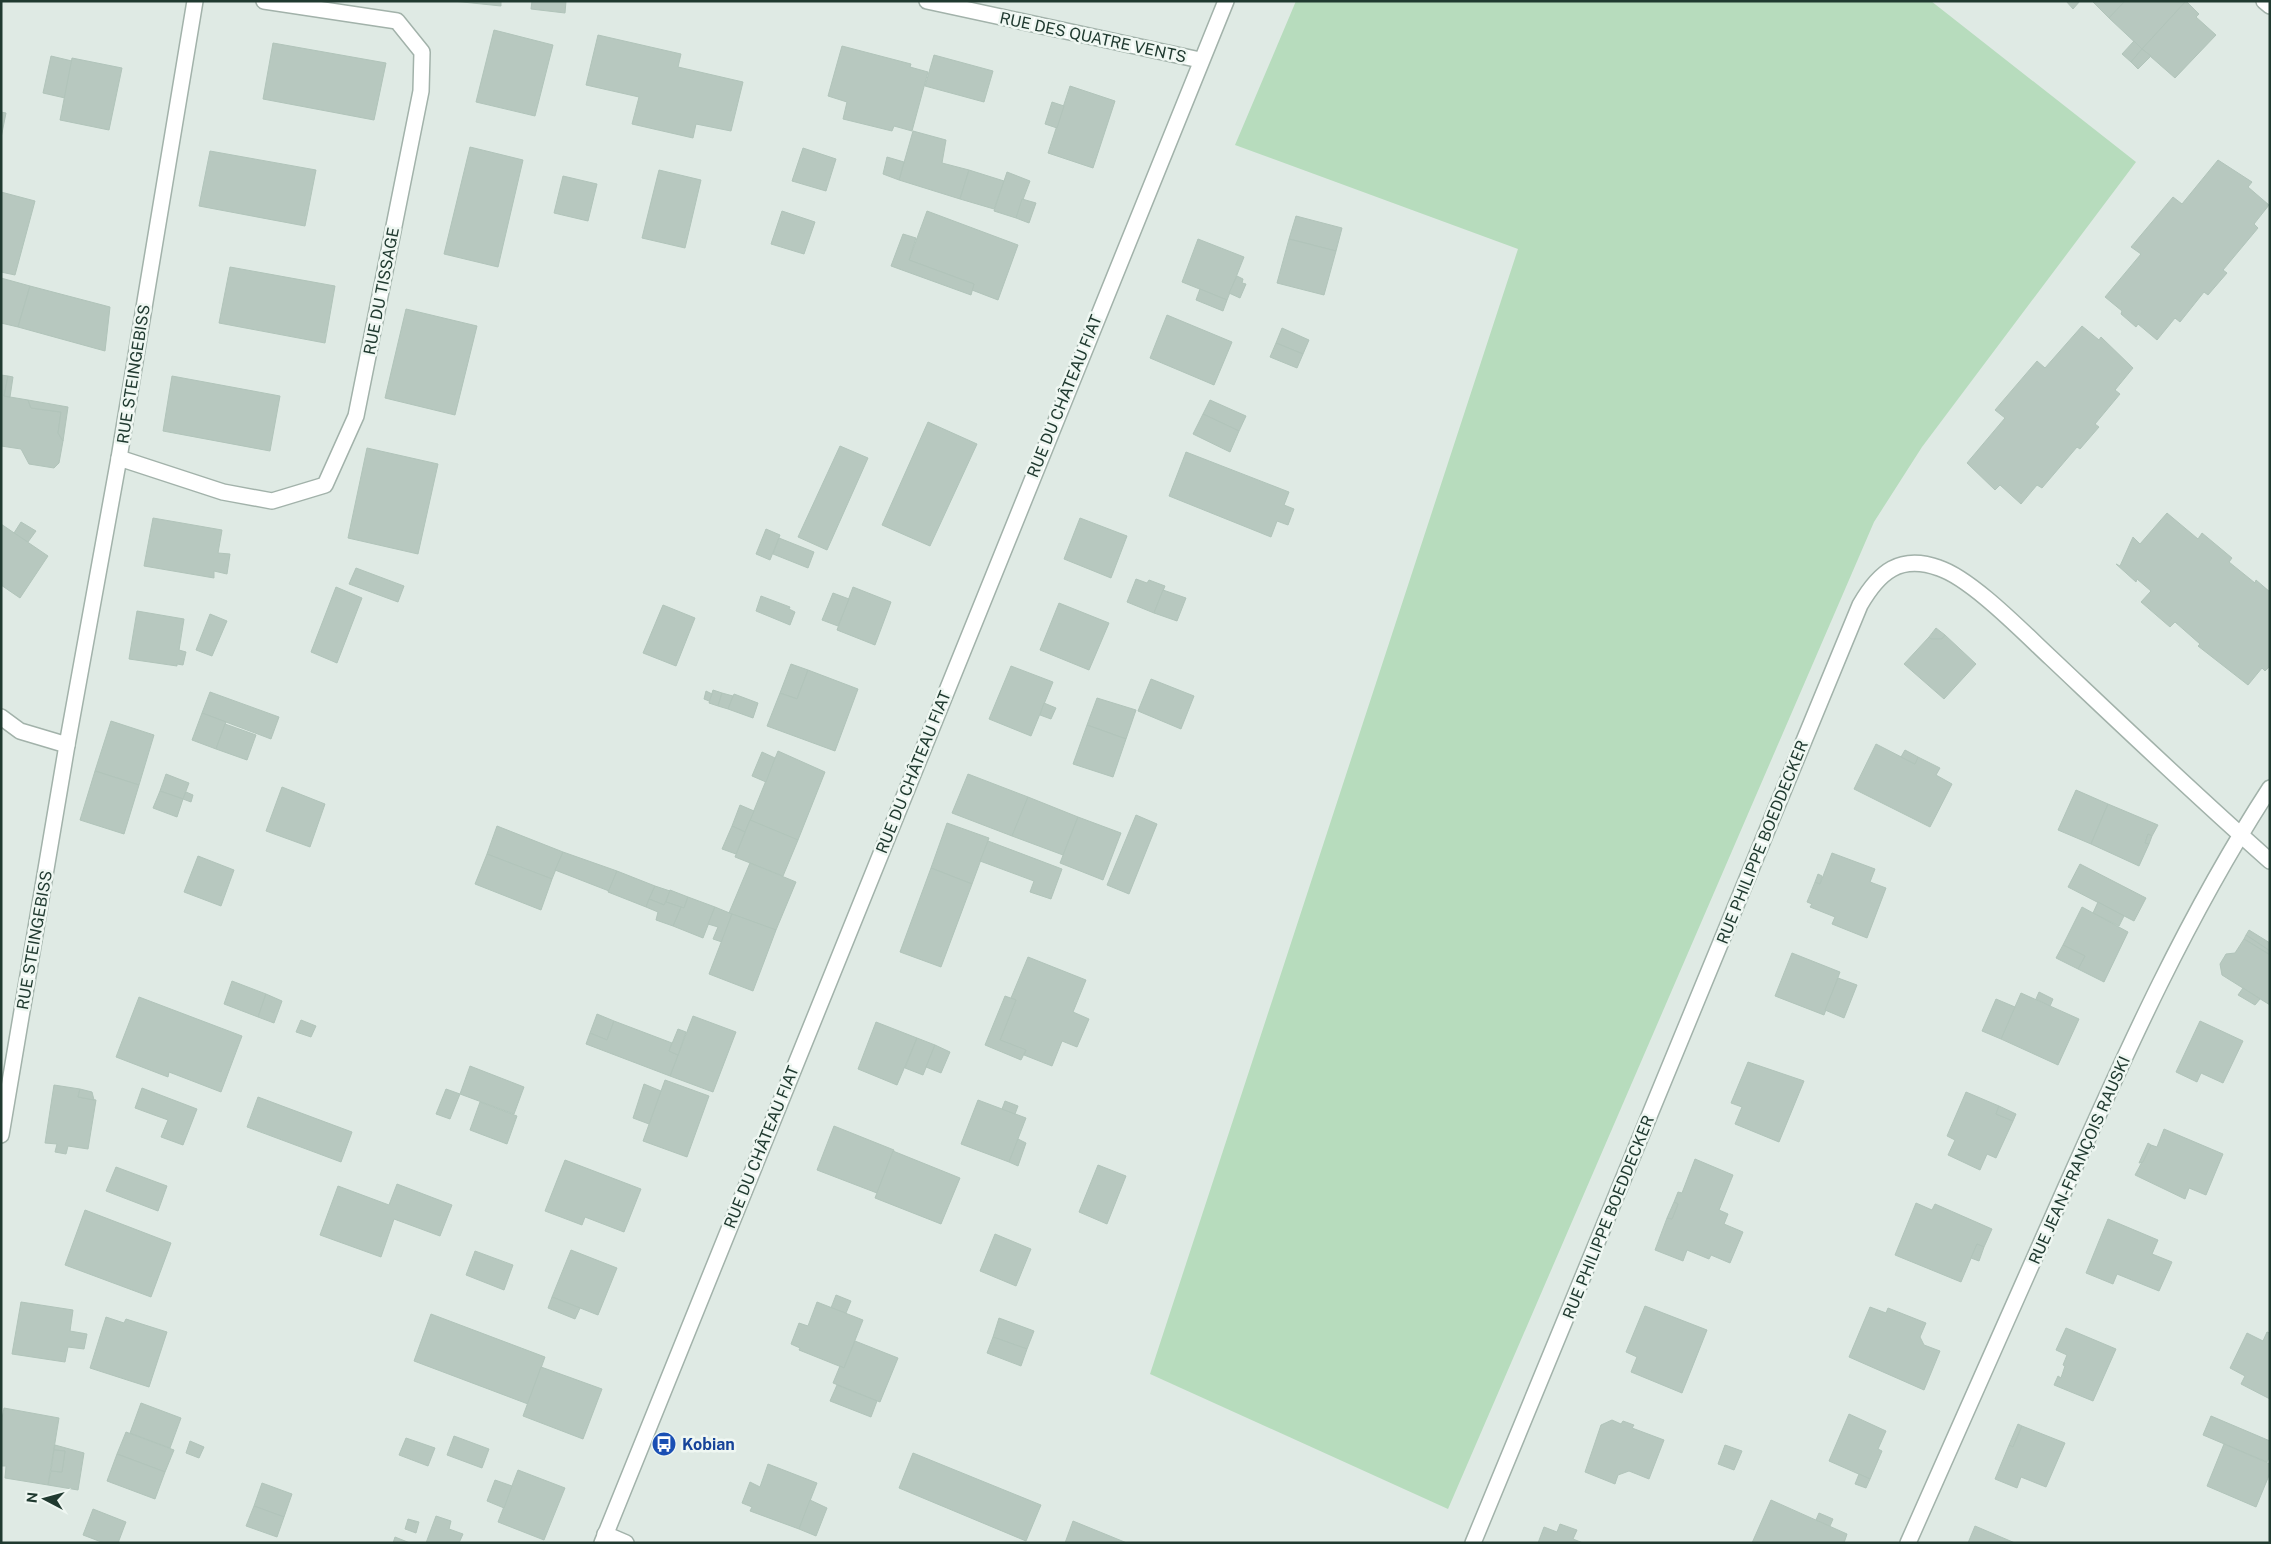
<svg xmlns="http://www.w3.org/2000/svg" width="2271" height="1544" viewBox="0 0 2271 1544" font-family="'Public Sans',sans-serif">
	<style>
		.green { fill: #b7dcbd }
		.building { fill: #b7c8bf; stroke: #b1c4ba }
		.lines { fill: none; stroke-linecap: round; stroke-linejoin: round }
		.minor-casing { stroke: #a2b2aa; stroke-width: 18 }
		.tertiary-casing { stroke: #a2b2aa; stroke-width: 18 }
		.minor { stroke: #fff; stroke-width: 15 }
		.tertiary { stroke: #fff; stroke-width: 15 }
		.labels { text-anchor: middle; stroke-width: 5; stroke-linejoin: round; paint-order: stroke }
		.street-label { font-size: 16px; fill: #203a30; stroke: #eff7f2 }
		.transit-label { font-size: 16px; font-weight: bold; fill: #164399; stroke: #eff7f2; text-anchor: start }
	</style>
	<rect width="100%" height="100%" fill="#dfeae4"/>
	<polygon class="green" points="1296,1 1931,1 2136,162 1922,447 1874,522 1448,1509 1150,1374 1518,249 1235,145"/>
	<g class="building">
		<polygon points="453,1 501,1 501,6"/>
		<polygon points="532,1 566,1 565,13 531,9"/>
		<polygon points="2066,1 2080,1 2073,9"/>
		<polygon points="2092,1 2125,1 2109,18"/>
		<polygon points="2125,1 2186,1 2142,49 2109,18"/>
		<polygon points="2186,1 2199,14 2196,17 2216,35 2175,78 2142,49"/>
		<polygon points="494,30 553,45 535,116 476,102"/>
		<polygon points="598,35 681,54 678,67 743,82 731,131 696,124 693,138 632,124 639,97 586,85"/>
		<polygon points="2134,41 2142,49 2131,62 2122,54"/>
		<polygon points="273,43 386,63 374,120 263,99"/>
		<polygon points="842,46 911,64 910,67 928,72 912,131 894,126 892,131 843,119 847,102 828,96"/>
		<polygon points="2142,49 2151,56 2138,69 2131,62"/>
		<polygon points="934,55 993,71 984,102 925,86"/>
		<polygon points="51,56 72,61 65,98 43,93"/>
		<polygon points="72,58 122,68 109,130 60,120"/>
		<polygon points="1070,86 1115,101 1093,168 1048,153"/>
		<polygon points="1052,102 1064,106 1057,128 1045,124"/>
		<polygon points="1,112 6,113 1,138"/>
		<polygon points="913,131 946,140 942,163 969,170 960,199 899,180"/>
		<polygon points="470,147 523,160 498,267 444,254"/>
		<polygon points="803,148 836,159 826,191 792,181"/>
		<polygon points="210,151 316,170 305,226 199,206"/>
		<polygon points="887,157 904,162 899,180 883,174"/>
		<polygon points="2218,160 2252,182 2248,187 2269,205 2254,224 2258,228 2223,270 2227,273 2208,295 2204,292 2180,322 2175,318 2157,340 2138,324 2136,327 2121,314 2122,311 2105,297 2141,254 2131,247 2173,197 2182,204"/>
		<polygon points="659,170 701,180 685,248 642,238"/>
		<polygon points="969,170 1004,181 994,209 960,199"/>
		<polygon points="1007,172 1030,181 1016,218 994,211"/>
		<polygon points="563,176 597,184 588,221 554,213"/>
		<polygon points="1,192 35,201 15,275 1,272"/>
		<polygon points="1022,199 1036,203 1029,223 1016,218"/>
		<polygon points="782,211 815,222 804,254 771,244"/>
		<polygon points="927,211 1018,245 998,300 972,290 974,284 909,260"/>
		<polygon points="1296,216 1342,228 1336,251 1289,239"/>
		<polygon points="903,234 916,238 909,260 974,284 971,295 891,266"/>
		<polygon points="1198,239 1244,257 1227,300 1182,282"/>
		<polygon points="1289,239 1336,251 1324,295 1277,283"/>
		<polygon points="230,267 335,286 325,343 219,323"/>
		<polygon points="1237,276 1243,279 1242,283 1246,284 1240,298 1229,293"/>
		<polygon points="1,278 30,286 18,327 1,323"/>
		<polygon points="30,286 110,307 105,351 18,327"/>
		<polygon points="1200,289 1227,300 1223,311 1196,300"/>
		<polygon points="406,309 477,326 455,415 385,398"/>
		<polygon points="1167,315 1232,342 1214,385 1150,358"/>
		<polygon points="2082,326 2099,340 2101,337 2133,368 2115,390 2120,394 2095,424 2099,427 2080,449 2077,447 2042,488 2037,485 2021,504 2000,485 1995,490 1967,463 2005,418 1995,410 2037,361 2045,368"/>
		<polygon points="1282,328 1309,340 1303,354 1276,343"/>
		<polygon points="1276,343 1303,354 1297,368 1270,357"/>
		<polygon points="1,375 8,376 4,396 28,400 31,408 61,412 58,433 63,441 59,463 54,468 29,464 21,449 1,446"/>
		<polygon points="8,376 13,377 10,397 4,396"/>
		<polygon points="172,376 280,396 270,451 163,431"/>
		<polygon points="28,400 68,407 63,441 58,433 61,412 31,408"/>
		<polygon points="1210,400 1246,416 1239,431 1203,414"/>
		<polygon points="1203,414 1239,431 1230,452 1193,434"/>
		<polygon points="928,422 977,444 930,546 882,525"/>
		<polygon points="840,446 868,458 827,550 798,537"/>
		<polygon points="367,448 438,464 418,554 348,538"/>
		<polygon points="1186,452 1289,492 1284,505 1294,509 1288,525 1277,521 1271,537 1169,496"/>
		<polygon points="2167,513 2198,539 2202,533 2232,558 2229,562 2255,583 2256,580 2270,592 2270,666 2265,671 2262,668 2248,685 2198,646 2200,644 2175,622 2170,627 2141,602 2151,591 2137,579 2136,582 2116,564 2120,566 2133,537 2140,544"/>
		<polygon points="153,518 222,530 218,553 230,554 227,574 214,571 214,578 144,566"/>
		<polygon points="1080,518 1127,536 1111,578 1064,559"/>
		<polygon points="21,522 36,531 28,542 14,533"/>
		<polygon points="1,524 48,556 20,598 1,585"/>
		<polygon points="766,529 780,535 770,560 756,554"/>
		<polygon points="779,538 814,552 808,568 773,554"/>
		<polygon points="356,568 404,586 398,602 349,584"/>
		<polygon points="1136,579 1147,583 1149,580 1165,586 1154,613 1127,602"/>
		<polygon points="336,587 362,598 337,663 311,652"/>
		<polygon points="853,587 891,602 875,645 837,630"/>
		<polygon points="1163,590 1186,598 1177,621 1154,613"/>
		<polygon points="833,593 849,599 838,626 822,620"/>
		<polygon points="761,596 790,607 789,609 795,612 790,625 756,611"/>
		<polygon points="1059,603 1109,623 1089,670 1040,650"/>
		<polygon points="663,605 695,618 676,666 643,653"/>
		<polygon points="137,611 184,619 179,650 186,652 183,665 177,664 177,666 129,659"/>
		<polygon points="210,614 227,621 212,656 196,650"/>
		<polygon points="1936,628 1945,635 1942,639 1931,639 1929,637"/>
		<polygon points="1945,635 1976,664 1944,699 1904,664 1929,637 1931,639 1942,639"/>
		<polygon points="791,664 808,670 797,699 780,693"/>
		<polygon points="1011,666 1053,682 1031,736 989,719"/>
		<polygon points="808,670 858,689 835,751 767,726 780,693 797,699"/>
		<polygon points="1151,679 1194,696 1181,729 1138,711"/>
		<polygon points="713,690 722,693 718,706 709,703"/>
		<polygon points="706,691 712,694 709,701 704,699"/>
		<polygon points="210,692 279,717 271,739 202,713"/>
		<polygon points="722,693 733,696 728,709 718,706"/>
		<polygon points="734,694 758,703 753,718 728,709"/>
		<polygon points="1097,698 1136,710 1126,739 1087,725"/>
		<polygon points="1044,703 1056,708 1051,719 1040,715"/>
		<polygon points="202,713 226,722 216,749 192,740"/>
		<polygon points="111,721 154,735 139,785 95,771"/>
		<polygon points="225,724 256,735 247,760 216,749"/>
		<polygon points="1087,725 1126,739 1113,777 1073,764"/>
		<polygon points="1876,744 1915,764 1918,757 1940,768 1936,775 1952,784 1930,827 1854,789"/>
		<polygon points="1905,750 1918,757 1915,764 1901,757"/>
		<polygon points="778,751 825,772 798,840 750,820"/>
		<polygon points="762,752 775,758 766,782 752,776"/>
		<polygon points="95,771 139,785 124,834 80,820"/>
		<polygon points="166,774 189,783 183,799 160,791"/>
		<polygon points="968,774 1028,797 1012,836 952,813"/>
		<polygon points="282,787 325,804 310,847 266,831"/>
		<polygon points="2076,790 2108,804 2091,844 2058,830"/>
		<polygon points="160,791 183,799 177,817 153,808"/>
		<polygon points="186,792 193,795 191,802 183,799"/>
		<polygon points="1028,797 1078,817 1063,855 1012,836"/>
		<polygon points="2108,804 2158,825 2152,836 2148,834 2145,843 2149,844 2139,866 2091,844"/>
		<polygon points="740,805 754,811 745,832 732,826"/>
		<polygon points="1136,815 1157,824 1129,894 1107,885"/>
		<polygon points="1078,817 1121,833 1103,880 1060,863"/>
		<polygon points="750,820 798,840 783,876 735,857"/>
		<polygon points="947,823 989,838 972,884 931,868"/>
		<polygon points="497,826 563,852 552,879 487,854"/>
		<polygon points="732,826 745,832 736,854 722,849"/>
		<polygon points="2148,834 2152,836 2149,844 2145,843"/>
		<polygon points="988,841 1062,869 1051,899 1030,892 1034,881 980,861"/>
		<polygon points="563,852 617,871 609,891 555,870"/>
		<polygon points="1832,853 1875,869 1870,882 1886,888 1867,938 1832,924 1835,917 1810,907 1812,904 1807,902 1815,882 1820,884"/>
		<polygon points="487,854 552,879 541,910 475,884"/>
		<polygon points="198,856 234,870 221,906 184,892"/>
		<polygon points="750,863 796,882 776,930 729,913"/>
		<polygon points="2080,864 2146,898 2134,921 2068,887"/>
		<polygon points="931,868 972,884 941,967 900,952"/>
		<polygon points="617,871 655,886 646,907 608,892"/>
		<polygon points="1818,874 1822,876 1820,884 1815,882"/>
		<polygon points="655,886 670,891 664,905 649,899"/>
		<polygon points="670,890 688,897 684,908 666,902"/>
		<polygon points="688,897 715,907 703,938 673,926 681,907 684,908"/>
		<polygon points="649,899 664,905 666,902 681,907 673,926 656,920 658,912 646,907"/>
		<polygon points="2098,902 2124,916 2119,926 2093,913"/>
		<polygon points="715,907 732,914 722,942 713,939 718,927 708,924"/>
		<polygon points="2082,907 2128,932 2104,982 2078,969 2085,956 2063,945"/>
		<polygon points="732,914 776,930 753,991 709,974"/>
		<polygon points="2249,930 2270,943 2270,951 2246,935"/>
		<polygon points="2246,935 2270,951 2270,955 2244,939"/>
		<polygon points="2244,939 2270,955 2270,1005 2222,975 2220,964 2226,954 2235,953"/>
		<polygon points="2063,945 2085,956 2078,969 2056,958"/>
		<polygon points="1792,953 1840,972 1824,1015 1775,996"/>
		<polygon points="1028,957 1086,980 1073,1012 1089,1019 1077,1047 1062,1041 1052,1066 1024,1055 1026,1050 1000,1040 1016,1000 1011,998"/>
		<polygon points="1838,978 1857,985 1844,1018 1825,1010"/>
		<polygon points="232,981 266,994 258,1017 224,1004"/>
		<polygon points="2243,988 2260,999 2255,1005 2238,995"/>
		<polygon points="2039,992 2053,999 2050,1006 2036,999"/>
		<polygon points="2021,993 2079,1019 2058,1065 2001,1039"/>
		<polygon points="266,994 282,1001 274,1023 258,1017"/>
		<polygon points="1005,996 1016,1000 1000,1040 1026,1050 1021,1060 985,1045"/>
		<polygon points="139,997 242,1036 221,1092 169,1072 168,1077 116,1057"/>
		<polygon points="1996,999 2015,1007 2001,1039 1982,1031"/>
		<polygon points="597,1014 614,1021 607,1040 590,1033"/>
		<polygon points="693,1016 736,1032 713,1092 670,1076"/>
		<polygon points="301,1020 316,1026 311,1037 296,1032"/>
		<polygon points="614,1021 672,1043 669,1051 678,1055 670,1076 586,1044 590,1033 607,1040"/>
		<polygon points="2200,1021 2243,1041 2223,1083 2201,1073 2197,1082 2176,1072"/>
		<polygon points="876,1022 917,1038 897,1085 858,1069"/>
		<polygon points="678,1029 686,1032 678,1055 669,1051"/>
		<polygon points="917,1038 935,1045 923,1075 905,1068"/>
		<polygon points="935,1045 950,1052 941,1073 926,1067"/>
		<polygon points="1748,1062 1804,1081 1779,1142 1735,1124 1742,1107 1731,1103"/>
		<polygon points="470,1066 524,1087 514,1114 460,1094"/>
		<polygon points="665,1080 709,1096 687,1157 643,1141"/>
		<polygon points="644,1084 661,1091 649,1124 633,1118"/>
		<polygon points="54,1085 80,1089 78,1097 96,1100 88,1149 68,1146 66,1154 55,1152 57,1144 45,1143"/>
		<polygon points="142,1088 197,1109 183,1145 161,1137 168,1120 135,1108"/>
		<polygon points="80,1089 92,1092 94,1100 78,1097"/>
		<polygon points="446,1089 460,1094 450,1119 436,1114"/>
		<polygon points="1966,1092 1999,1106 1996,1114 2013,1121 1996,1158 1987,1154 1980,1170 1948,1155 1955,1140 1947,1136"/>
		<polygon points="258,1097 352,1132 341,1162 247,1127"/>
		<polygon points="978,1100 1026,1118 1009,1162 961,1144"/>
		<polygon points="1005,1101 1018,1106 1015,1114 1002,1109"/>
		<polygon points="480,1102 517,1116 507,1144 470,1130"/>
		<polygon points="1999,1106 2016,1114 2013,1121 1996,1114"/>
		<polygon points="834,1126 894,1150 877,1193 817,1170"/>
		<polygon points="2164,1129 2223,1154 2206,1195 2189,1188 2185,1199 2135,1175 2151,1145 2157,1147"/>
		<polygon points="1018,1139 1026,1143 1018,1166 1009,1162"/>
		<polygon points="2148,1143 2151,1145 2143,1162 2139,1163"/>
		<polygon points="893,1151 960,1178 941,1224 875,1198"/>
		<polygon points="1695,1159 1733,1175 1719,1210 1728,1214 1724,1224 1743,1232 1730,1263 1711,1255 1709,1259 1687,1250 1683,1261 1655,1250 1667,1218 1672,1219 1678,1204 1674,1202 1678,1192 1682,1193"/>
		<polygon points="565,1160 641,1189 624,1232 585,1217 582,1225 545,1211"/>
		<polygon points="1098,1165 1126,1176 1107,1224 1079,1212"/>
		<polygon points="116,1167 167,1186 158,1211 106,1191"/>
		<polygon points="397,1184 452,1205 440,1236 394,1219 381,1257 320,1235 338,1186 389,1205"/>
		<polygon points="1674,1202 1678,1204 1672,1219 1667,1218"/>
		<polygon points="1916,1203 1932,1210 1935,1204 1992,1229 1984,1247 1977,1244 1961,1282 1895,1255"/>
		<polygon points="85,1210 171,1243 151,1297 65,1265"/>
		<polygon points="2108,1219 2158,1240 2152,1254 2172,1262 2159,1291 2117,1274 2113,1284 2086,1273"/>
		<polygon points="995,1234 1031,1249 1016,1286 980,1271"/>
		<polygon points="1977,1244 1984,1247 1979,1261 1971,1258"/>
		<polygon points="571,1250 617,1268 598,1315 552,1297"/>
		<polygon points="475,1251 513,1265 504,1290 466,1275"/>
		<polygon points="836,1295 851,1301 846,1313 831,1308"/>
		<polygon points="552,1297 580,1308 575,1319 548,1308"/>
		<polygon points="21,1302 73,1310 70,1331 87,1334 84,1349 68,1347 65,1362 12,1354"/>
		<polygon points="817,1302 863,1320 844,1368 799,1350 800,1348 791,1344 799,1323 808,1326"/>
		<polygon points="1645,1306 1707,1330 1682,1393 1631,1372 1637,1357 1626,1352"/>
		<polygon points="1870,1307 1886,1313 1888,1308 1926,1323 1920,1337 1924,1345 1940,1351 1924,1390 1849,1357"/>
		<polygon points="431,1314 545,1357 528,1404 414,1361"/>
		<polygon points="106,1317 124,1323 126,1319 167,1332 149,1387 90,1368"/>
		<polygon points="999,1318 1034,1331 1027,1349 993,1337"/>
		<polygon points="2066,1328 2116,1349 2093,1401 2054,1385 2058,1376 2061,1378 2065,1366 2063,1365 2067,1355 2056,1350"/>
		<polygon points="2267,1332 2270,1333 2270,1399 2241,1384 2245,1376 2230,1368 2247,1333 2263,1341"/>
		<polygon points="993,1337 1027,1349 1021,1366 987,1353"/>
		<polygon points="855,1341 898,1358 880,1402 833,1383 840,1366 844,1368"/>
		<polygon points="541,1367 602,1389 583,1439 523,1416"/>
		<polygon points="837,1385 877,1401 871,1417 830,1401"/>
		<polygon points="141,1403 181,1418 170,1448 130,1433"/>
		<polygon points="4,1408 59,1418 48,1485 5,1478 6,1466 1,1466 1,1424"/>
		<polygon points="1849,1414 1886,1431 1878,1449 1882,1451 1870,1479 1829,1461"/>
		<polygon points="2211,1416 2270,1441 2270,1456 2267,1462 2203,1435"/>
		<polygon points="1612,1420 1621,1424 1623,1421 1634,1425 1632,1428 1664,1440 1649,1479 1629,1471 1618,1475 1615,1484 1585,1472 1601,1425"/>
		<polygon points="2018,1424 2022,1426 2013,1447 2009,1445"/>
		<polygon points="2022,1426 2065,1443 2046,1487 2021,1477 2017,1488 1995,1479 2009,1445 2013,1447"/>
		<polygon points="126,1432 174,1450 165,1472 117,1454"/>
		<polygon points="454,1436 489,1449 482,1468 447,1455"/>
		<polygon points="406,1438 435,1448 428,1466 399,1455"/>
		<polygon points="190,1441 204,1447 199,1458 186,1453"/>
		<polygon points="2224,1444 2270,1464 2270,1473 2256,1507 2207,1486"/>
		<polygon points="55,1445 84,1453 78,1490 48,1485 51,1471 62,1472 65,1451 54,1450"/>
		<polygon points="1725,1445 1742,1451 1734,1470 1718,1464"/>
		<polygon points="54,1450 65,1451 62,1472 51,1471"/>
		<polygon points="913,1453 1041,1505 1026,1541 899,1488"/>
		<polygon points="117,1454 165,1472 155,1499 107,1481"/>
		<polygon points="768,1464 817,1483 799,1529 750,1511 752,1507 742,1503 750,1482 760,1487"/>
		<polygon points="518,1470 565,1488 544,1540 498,1522"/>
		<polygon points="1859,1474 1870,1479 1866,1488 1855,1484"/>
		<polygon points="495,1480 512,1486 504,1508 487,1501"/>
		<polygon points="262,1483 292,1494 284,1517 254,1506"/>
		<polygon points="810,1500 827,1508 816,1536 799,1529"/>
		<polygon points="1771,1500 1847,1534 1844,1543 1752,1543"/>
		<polygon points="254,1506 284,1517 277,1537 246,1526"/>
		<polygon points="93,1509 126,1522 118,1543 104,1543 83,1535"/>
		<polygon points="1819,1513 1833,1519 1830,1526 1816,1520"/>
		<polygon points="436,1516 451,1521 449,1529 463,1534 459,1543 426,1543"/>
		<polygon points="408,1519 419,1522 416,1533 405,1529"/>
		<polygon points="1073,1521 1127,1543 1065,1543"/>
		<polygon points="1560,1524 1577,1530 1573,1539 1583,1543 1538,1543 1544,1527 1557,1532"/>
		<polygon points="1975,1526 2015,1543 1968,1543"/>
		<polygon points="395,1537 410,1543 393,1543"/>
	</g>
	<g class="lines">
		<defs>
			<g id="minor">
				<polyline points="927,1 1200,60"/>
				<polyline points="2264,1 2270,6"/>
				<polyline points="119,458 223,492 272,501 325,485 356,416 421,91 422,52 397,21 264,1"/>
				<polyline points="1,717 20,731 67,745"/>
				<polyline points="1,1135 67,745 119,458 195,1"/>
				<polyline points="605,1534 626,1543"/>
				<path d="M 1473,1543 L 1860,605 C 1879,572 1900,554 1939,568 C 1972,579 2024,633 2051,658 C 2123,726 2195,795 2270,861"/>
				<path d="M 1908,1543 C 1960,1424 2013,1307 2065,1189 C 2126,1052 2188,914 2270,788"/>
			</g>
			<polyline id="tertiary" points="602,1543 1226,1"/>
		</defs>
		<use href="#minor" class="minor-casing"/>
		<use href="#tertiary" class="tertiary-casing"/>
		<use href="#minor" class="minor"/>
		<use href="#tertiary" class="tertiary"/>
	</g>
	<defs>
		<symbol id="bus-disc" viewBox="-11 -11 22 22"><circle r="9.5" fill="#1a4fb4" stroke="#eff7f2"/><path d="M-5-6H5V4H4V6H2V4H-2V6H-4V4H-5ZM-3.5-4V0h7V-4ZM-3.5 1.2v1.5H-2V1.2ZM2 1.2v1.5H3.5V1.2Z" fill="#fff"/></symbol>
	</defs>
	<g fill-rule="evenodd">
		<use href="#bus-disc" x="650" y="1430" width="28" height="28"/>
	</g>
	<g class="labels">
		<g class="street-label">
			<text transform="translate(1093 37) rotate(12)" y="6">RUE DES QUATRE VENTS</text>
			<text transform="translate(381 291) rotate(-79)" y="6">RUE DU TISSAGE</text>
			<text transform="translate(133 374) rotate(-81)" y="6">RUE STEINGEBISS</text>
			<text transform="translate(1064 396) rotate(-68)" y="6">RUE DU CHÂTEAU FIAT</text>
			<text transform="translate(913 772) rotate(-68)" y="6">RUE DU CHÂTEAU FIAT</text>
			<text transform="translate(1762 842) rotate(-68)" y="6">RUE PHILIPPE BOEDDECKER</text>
			<text transform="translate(34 940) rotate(-80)" y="6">RUE STEINGEBISS</text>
			<text transform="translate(761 1147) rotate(-68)" y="6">RUE DU CHÂTEAU FIAT</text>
			<text transform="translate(2079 1160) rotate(-66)" y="6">RUE JEAN-FRANÇOIS RAUSKI</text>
			<text transform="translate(1608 1217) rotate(-68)" y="6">RUE PHILIPPE BOEDDECKER</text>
		</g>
		<g class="transit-label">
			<text x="682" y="1450">Kobian</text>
		</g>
	</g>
	<rect width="2271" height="1544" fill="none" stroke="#203a30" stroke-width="5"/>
	<g transform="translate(45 1499) rotate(276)" stroke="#eff7f2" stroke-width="4" paint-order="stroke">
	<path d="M0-4L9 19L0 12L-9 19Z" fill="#203a30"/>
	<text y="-8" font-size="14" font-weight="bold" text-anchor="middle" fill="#203a30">N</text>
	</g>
</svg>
